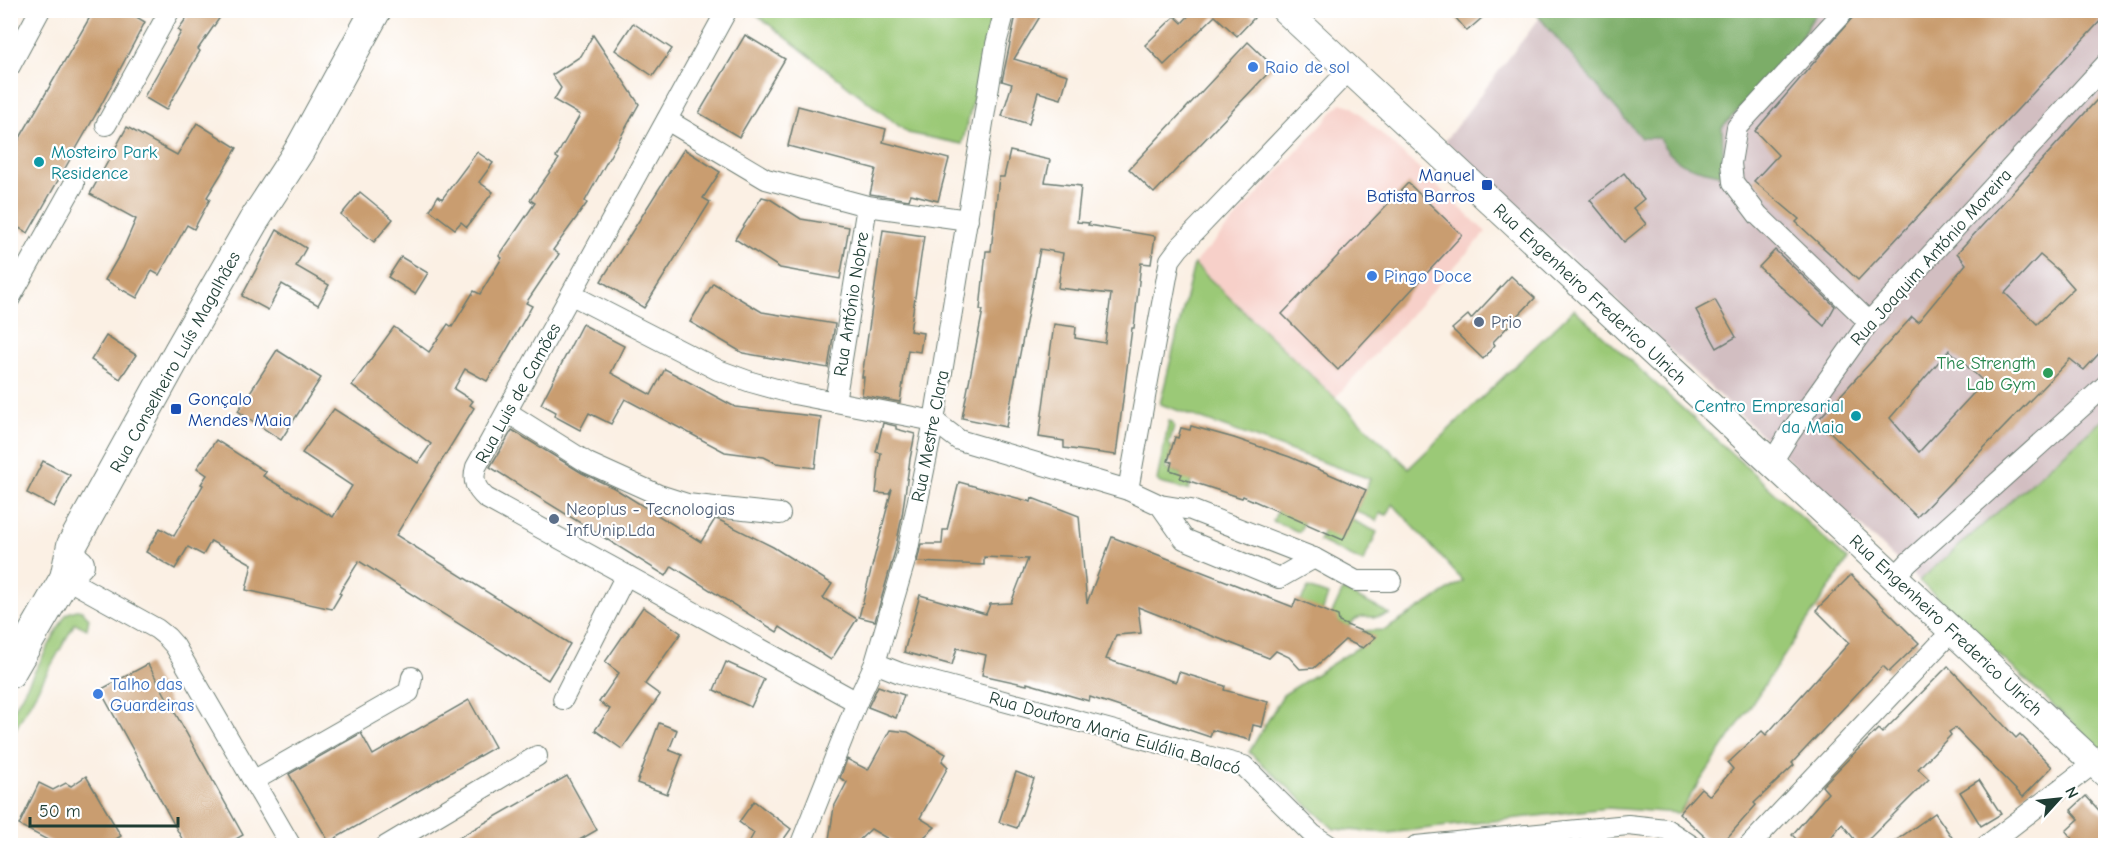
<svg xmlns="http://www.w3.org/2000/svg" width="2116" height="856" viewBox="0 0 2116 856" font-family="'Comic Neue',sans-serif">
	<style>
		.built { fill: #f7d0c9 }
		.industrial { fill: #d2bec1 }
		.green { fill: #9bc977; stroke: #5d8356; stroke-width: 1.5 }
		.forest { fill: #7cad68; stroke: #4e754e; stroke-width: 1.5 }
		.building { fill: #c99d70; fill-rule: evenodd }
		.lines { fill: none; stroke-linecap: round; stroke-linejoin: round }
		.street-casing { stroke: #6c7c72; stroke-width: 22 }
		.secondary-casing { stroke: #6c7c72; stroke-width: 29 }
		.primary-casing { stroke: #6c7c72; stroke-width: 32 }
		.street { stroke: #fff; stroke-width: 20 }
		.secondary { stroke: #fff; stroke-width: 27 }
		.primary { stroke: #fff; stroke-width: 30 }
		.shop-dot { fill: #3f7fe0; stroke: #fff; stroke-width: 2 }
		.culture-dot { fill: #0f9aa8; stroke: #fff; stroke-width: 2 }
		.transit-dot { fill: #1a4fb4; stroke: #fff; stroke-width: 2 }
		.service-dot { fill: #5c6f8a; stroke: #fff; stroke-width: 2 }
		.leisure-dot { fill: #2e9e5b; stroke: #fff; stroke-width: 2 }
		.labels { text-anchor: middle; stroke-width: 4.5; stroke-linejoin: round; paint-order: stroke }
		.shop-label { font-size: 18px; fill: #366cbe; stroke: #fff; text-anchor: start }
		.culture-label { font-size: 18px; fill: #0d838f; stroke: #fff; text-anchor: start }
		.transit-label { font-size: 18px; fill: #164399; stroke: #fff; text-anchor: end }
		.street-label { font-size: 18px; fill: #1f3d34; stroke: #fff }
		.service-label { font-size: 18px; fill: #4e5e75; stroke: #fff; text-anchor: start }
		.leisure-label { font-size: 18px; fill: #27864d; stroke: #fff; text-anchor: end }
	</style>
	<rect width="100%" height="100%" fill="#fff"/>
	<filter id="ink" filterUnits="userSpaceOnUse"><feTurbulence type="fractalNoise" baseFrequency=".0167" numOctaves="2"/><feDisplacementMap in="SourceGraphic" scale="12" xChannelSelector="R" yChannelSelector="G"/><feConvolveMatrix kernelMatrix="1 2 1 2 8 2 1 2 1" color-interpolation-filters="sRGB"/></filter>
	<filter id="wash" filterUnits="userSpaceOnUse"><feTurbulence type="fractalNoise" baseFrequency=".008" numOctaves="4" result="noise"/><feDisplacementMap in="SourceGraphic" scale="24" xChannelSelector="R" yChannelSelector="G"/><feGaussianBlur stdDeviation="1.35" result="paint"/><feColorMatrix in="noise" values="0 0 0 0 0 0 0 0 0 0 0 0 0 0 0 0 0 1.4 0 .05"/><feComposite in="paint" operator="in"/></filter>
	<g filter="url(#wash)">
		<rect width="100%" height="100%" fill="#fbf0e4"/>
		<polygon class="built" points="1341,103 1352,106 1486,232 1335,398 1194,264"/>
		<polygon class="industrial" points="1545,11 2105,11 2105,753 1445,141"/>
		<g class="green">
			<polygon points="752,11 996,11 962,144 908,133"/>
			<polygon points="1194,264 1409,468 1574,309 1848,560 1679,813 1607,808 1388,833 1334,829 1249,752 1283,695 1373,638 1362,631 1385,630 1463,581 1393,504 1387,515 1381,513 1377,521 1356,511 1370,479 1160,404"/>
			<polygon points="2105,418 2106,748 2103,751 1919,581"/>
			<polygon points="1169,421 1172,422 1174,427 1169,444 1172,448 1166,469 1193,478 1188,490 1160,483 1157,480"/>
			<polygon points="1278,510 1304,522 1299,532 1273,521"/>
			<polygon points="1352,520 1377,532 1363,562 1319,541 1323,531"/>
			<polygon points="1308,588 1328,595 1322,613 1300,603"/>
			<path d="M 1343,590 L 1390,614 C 1376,622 1358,609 1349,627 L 1330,618 Z"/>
			<polygon points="77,610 82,611 89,618 87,629 75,623 11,737 11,715 65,616 70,612"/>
		</g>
		<path class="forest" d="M 1534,11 L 1817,11 L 1788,59 L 1722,127 L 1724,175 C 1694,168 1675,168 1659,138 L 1641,138 Z"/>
		<g id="blocks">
			<g class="building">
				<polygon points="94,10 125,10 145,22 100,107 28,233 10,223 10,155"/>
				<polygon points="192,10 225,10 198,49 200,51 166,110 144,97 181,32 178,30"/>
				<polygon points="1017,10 1044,10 1014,59 1068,75 1061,99 1038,92 1029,124 1002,116 1012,84 1002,81"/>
				<polygon points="1194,10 1246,10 1254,18 1237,36 1215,16 1164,65 1145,45 1175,16 1182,23"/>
				<polygon points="1449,10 1491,10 1467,31"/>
				<polygon points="1859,10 2106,10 2106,15 1858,280 1796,222 1799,219 1754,181 1778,155 1755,131"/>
				<polygon points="633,23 672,49 653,76 615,50"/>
				<polygon points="593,35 639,104 585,201 587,203 553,250 559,254 526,303 532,306 501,360 487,381 465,369 454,389 473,401 470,405 474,408 396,535 570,644 548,680 359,561 339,593 341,594 332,609 246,590 252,564 211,541 203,555 188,547 175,569 146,552 160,528 174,536 203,485 201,484 207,475 197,468 216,440 266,472 263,476 333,517 352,486 302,453 334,409 418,463 431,444 352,385 394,327 429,352 448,324 452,327 474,291 480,294 502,258 499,256 535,203 530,200 559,159 556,157 580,115 554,100 561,88 552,75 581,56"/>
				<polygon points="745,35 785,59 739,137 699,113"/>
				<polygon points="1248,42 1274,67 1154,193 1129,169"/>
				<path d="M 2106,90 L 2106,346 L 2084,370 L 2070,359 L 1917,517 L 1818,420 L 1912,317 L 1918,322 L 1966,264 L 1957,253 ZM 2040,255 L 2060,272 L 2074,288 L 2037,324 L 2005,293 ZM 1949,350 L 1984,382 L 1919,452 L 1890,418 Z"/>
				<polygon points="798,106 886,129 883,142 949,159 938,201 911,194 909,200 870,194 876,169 788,146"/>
				<polygon points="197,123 237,148 207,197 210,199 194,229 187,225 159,275 152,271 137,298 105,280 123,249 136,219 90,194 127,127 177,155"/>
				<polygon points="684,149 720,172 703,198 710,202 644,308 601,281"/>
				<polygon points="1010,151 1050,160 1045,182 1081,186 1077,222 1089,223 1088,225 1155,236 1151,264 1141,263 1134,328 1132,328 1116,455 1064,448 1064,441 1039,437 1054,324 1076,327 1075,338 1105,343 1111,294 1058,288 1063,253 1040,249 1006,427 962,418 983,310 980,310 986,251 991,251 999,177 1004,177"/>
				<polygon points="477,152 493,163 479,182 493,192 467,227 461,222 455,229 430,210 438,196 442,199"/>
				<polygon points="1624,173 1644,199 1633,208 1646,224 1624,242 1590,200"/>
				<polygon points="1408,183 1462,235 1338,370 1282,314"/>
				<polygon points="360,192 393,219 374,242 341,215"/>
				<polygon points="762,197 770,199 801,219 849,227 840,279 780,268 735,239"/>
				<polygon points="277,230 306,248 296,266 329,285 318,305 282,284 268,310 242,296"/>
				<polygon points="883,230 924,236 910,331 923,333 920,352 908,350 900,402 862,395 864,377 862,377"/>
				<polygon points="1775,250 1835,306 1824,326 1759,267"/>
				<polygon points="401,257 428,273 415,294 388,277"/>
				<polygon points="1511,276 1535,298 1493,342 1495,345 1483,359 1452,329 1468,315 1471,319"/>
				<polygon points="713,283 762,312 835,324 828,368 743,353 690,322"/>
				<polygon points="1715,300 1736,337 1717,348 1696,310"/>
				<polygon points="582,324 624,346 611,373 651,395 665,369 735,407 821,417 815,468 776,463 764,457 725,452 625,399 611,424 589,413 580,430 554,416 556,412 541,404"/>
				<polygon points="106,336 136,355 120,379 91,360"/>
				<polygon points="277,350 321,378 281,440 238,411"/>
				<polygon points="883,423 896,426 896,429 915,434 910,459 902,516 895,551 875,621 859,617 892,489 889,494 876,493 881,453 876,452"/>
				<polygon points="1191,426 1234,438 1290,457 1366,490 1343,540 1243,496 1242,498 1180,478 1182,474 1170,470 1172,462 1168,461 1175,437 1178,438 1181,428 1190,430"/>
				<polygon points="512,430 582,473 614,488 701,542 715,519 719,520 773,547 832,584 823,598 857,619 831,660 780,627 777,632 672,566 666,576 490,467"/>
				<polygon points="43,461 70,475 54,507 27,493"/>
				<polygon points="959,482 1031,502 1032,498 1079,516 1087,603 1112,537 1293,607 1296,599 1338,616 1339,622 1376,637 1363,648 1345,640 1314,668 1300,669 1289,657 1276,651 1269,658 1138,607 1141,633 1116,635 1106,659 1176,682 1179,672 1225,686 1224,690 1268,702 1262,727 1253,725 1250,740 1212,730 1210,737 1090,697 1089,701 1027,683 1027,685 982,675 986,655 957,648 952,665 904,652 920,595 986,614 990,604 1011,603 1028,559 984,557 984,565 917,562 921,544 942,544 943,530 947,530"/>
				<polygon points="1851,575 1919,643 1889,672 1883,666 1792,763 1794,765 1754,803 1756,805 1720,846 1715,846 1679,813 1701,788 1710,796 1733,769 1728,763 1762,731 1766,735 1849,643 1816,610"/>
				<polygon points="643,607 681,633 645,684 660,695 622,749 595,730 610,709 599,702 619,673 605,662"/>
				<polygon points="726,662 764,679 751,707 714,690"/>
				<polygon points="148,664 243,835 224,846 186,846 100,690"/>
				<polygon points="1948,666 2016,738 2020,734 2052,767 2023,797 1955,728 1949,732 1951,735 1918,769 1929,779 1871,837 1859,845 1842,824 1824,846 1804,846 1792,835 1828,793 1822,786 1878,729 1882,733"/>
				<polygon points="878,686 904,695 896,718 868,707"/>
				<polygon points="469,700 495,747 329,842 289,774 361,733 373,755"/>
				<polygon points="659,723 677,730 669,750 682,755 667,794 637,783"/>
				<polygon points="890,730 908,732 946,754 942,761 948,767 920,818 935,827 914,846 900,846 871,829 853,846 828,846 834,807 847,782 840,778 847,759 868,770"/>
				<polygon points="1016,772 1034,779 1017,828 999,822"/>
				<polygon points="86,776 121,836 105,846 59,846 19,825 39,783 53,790 66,783 71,786"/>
				<polygon points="567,776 597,830 569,846 444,846"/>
				<polygon points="1979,780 2001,814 1981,826 1960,792"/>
				<polygon points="2086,796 2106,818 2106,846 2078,846 2066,831 2079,819 2071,810"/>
				<polygon points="754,801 791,829 779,846 747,846 754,833 739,822"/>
				<polygon points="1935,813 1958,846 1888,846"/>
			</g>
		</g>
	</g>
	<g filter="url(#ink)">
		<use href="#blocks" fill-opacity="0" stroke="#6c7c72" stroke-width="1.5"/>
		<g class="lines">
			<defs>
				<g id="street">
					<path d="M 727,10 L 476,467 C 472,481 476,489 486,498 L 857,702"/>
					<polyline points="1845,10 1737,127 1731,163 1733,182 1758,215 1869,322"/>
					<polyline points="10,66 40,10"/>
					<polyline points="667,120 766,179 867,206 968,220"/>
					<polyline points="106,125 170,10"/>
					<polyline points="572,295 718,370 751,382 794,394 934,421 959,440 1128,490 1160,505 1191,510 1314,558 1356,581 1391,581"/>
					<polyline points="10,298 74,184"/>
					<polyline points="835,402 867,206"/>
					<polyline points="507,412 588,463 659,495 687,504 780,514"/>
					<polyline points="1772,462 1790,433 1869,322 2106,64"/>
					<polyline points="1128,490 1170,260 1179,248 1349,70"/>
					<polyline points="1160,505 1184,539 1279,578 1314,558"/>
					<polyline points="1895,577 1909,562 2106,385"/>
					<polyline points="65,578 157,629 167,637 175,646 291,846"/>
					<polyline points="875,663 900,673 1244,766 1313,835 1330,846"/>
					<polyline points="563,699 626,575"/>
					<polyline points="253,781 409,692 412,677"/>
					<polyline points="386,846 537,756"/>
					<polyline points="800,846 857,702 875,663 907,554 934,421 996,44 1005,10"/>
					<polyline points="1416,846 1628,825 1666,829 1692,846"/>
					<polyline points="1749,846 1952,631"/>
					<polyline points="1986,846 2094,763"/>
				</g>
				<polyline id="secondary" points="1285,10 2106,774"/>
				<g id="primary">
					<polyline points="65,578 72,545 179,351 253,222 299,151 376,10"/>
					<polyline points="10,673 65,578 79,564"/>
				</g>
			</defs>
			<use href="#street" class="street-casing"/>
			<use href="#secondary" class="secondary-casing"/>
			<use href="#primary" class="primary-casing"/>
			<use href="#street" class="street"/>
			<use href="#secondary" class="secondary"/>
			<use href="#primary" class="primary"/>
		</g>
	</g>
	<g class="shop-dot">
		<circle cx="1253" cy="67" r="6"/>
		<circle cx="1372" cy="276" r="6"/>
		<circle cx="98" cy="694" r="6"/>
	</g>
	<g class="culture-dot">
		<circle cx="39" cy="162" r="6"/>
		<circle cx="1856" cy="416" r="6"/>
	</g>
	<g class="transit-dot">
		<rect x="1481" y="179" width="12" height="12" rx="3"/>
		<rect x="170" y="403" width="12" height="12" rx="3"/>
	</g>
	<g class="service-dot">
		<circle cx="1479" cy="322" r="6"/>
		<circle cx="554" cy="519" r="6"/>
	</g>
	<circle class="leisure-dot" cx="2048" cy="373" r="6"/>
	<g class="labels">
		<g class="shop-label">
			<text x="1265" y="73">Raio de sol</text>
			<text x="1384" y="282">Pingo Doce</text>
			<text x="110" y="690">Talho das<tspan x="110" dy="21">Guardeiras</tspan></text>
		</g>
		<g class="culture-label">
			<text x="51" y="158">Mosteiro Park<tspan x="51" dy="21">Residence</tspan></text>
			<text x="1844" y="412" text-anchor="end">Centro Empresarial<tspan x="1844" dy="21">da Maia</tspan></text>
		</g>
		<g class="transit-label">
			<text x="1475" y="181">Manuel<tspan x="1475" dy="21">Batista Barros</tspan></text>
			<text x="188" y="405" text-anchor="start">Gonçalo<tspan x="188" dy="21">Mendes Maia</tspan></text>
		</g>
		<g class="street-label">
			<text transform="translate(1931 257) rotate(-48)" y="6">Rua Joaquim António Moreira</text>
			<text transform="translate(1590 294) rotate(43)" y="6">Rua Engenheiro Frederico Ulrich</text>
			<text transform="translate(851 304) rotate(-81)" y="6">Rua António Nobre</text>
			<text transform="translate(175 362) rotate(-61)" y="6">Rua Conselheiro Luís Magalhães</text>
			<text transform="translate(518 393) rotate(-61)" y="6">Rua Luis de Camões</text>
			<text transform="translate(930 436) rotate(-79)" y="6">Rua Mestre Clara</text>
			<text transform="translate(1946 625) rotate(43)" y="6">Rua Engenheiro Frederico Ulrich</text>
			<text transform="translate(1115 733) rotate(16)" y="6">Rua Doutora Maria Eulália Balacó</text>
		</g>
		<g class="service-label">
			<text x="1491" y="328">Prio</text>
			<text x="566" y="515">Neoplus - Tecnologias<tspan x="566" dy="21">Inf.Unip.Lda</tspan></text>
		</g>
		<g class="leisure-label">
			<text x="2036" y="369">The Strength<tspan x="2036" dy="21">Lab Gym</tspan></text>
		</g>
	</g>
	<rect width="2116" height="856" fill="none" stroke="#fff" stroke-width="36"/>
	<g transform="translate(2059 799) rotate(63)" stroke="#ffffff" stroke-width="4.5" paint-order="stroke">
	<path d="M0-4.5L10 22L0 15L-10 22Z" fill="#1f3d34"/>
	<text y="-9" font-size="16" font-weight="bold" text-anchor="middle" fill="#1f3d34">N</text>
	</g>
	<path d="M30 817v9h148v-9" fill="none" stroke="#1f3d34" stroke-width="3"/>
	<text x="39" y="817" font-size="18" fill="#1f3d34" stroke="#ffffff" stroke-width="4.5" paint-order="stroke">50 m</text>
</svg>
